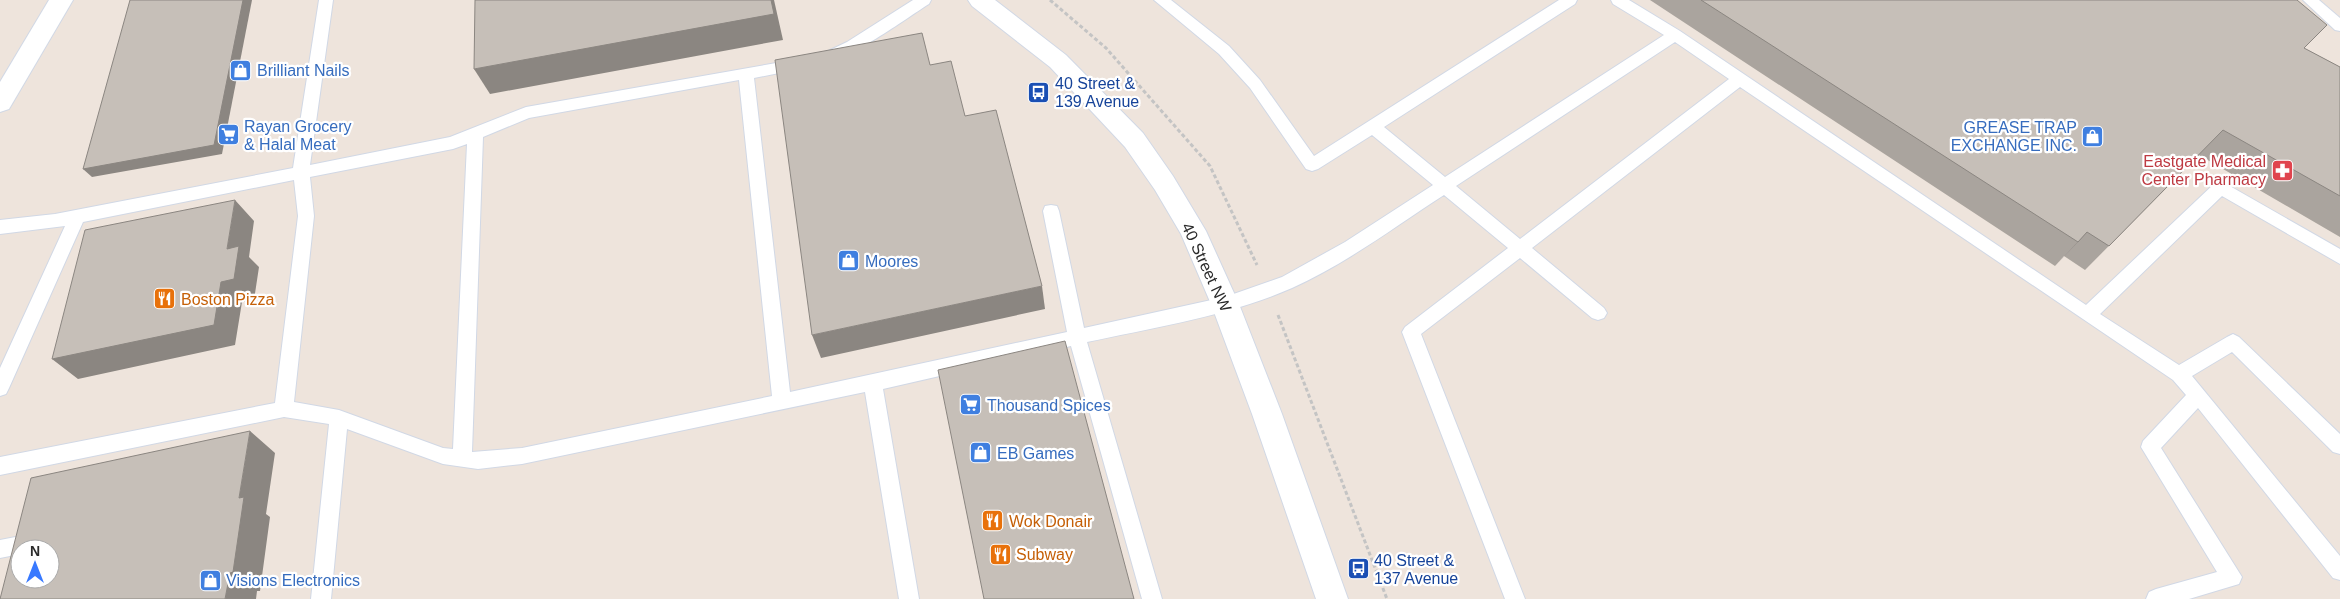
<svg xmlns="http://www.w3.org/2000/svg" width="2340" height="599" viewBox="0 0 2340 599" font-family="Helvetica,sans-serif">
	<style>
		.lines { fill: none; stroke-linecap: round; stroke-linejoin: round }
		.service-casing { stroke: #d1d8e5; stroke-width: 2 }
		.tertiary-casing { stroke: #d1d8e5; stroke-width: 2 }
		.path { stroke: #c4c4c4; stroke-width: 3; stroke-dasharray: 4 2.5; stroke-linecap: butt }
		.service { fill: #fff; fill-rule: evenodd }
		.tertiary { fill: #fff; fill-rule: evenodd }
		.wall { fill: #aaa49e }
		.shaded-wall { fill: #8b8681 }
		.building { fill: #c6bfb8; stroke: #8b8681; fill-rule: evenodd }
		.labels { text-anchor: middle; stroke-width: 4.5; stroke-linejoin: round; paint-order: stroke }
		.shop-label { font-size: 16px; fill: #366cbe; stroke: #fff; text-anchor: start }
		.transit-label { font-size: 16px; fill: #164399; stroke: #fff; text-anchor: start }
		.health-label { font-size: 16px; fill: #be3a42; stroke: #fff; text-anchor: end }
		.street-label { font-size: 16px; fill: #2b2b2b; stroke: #fff }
		.food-label { font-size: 16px; fill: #c56008; stroke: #fff; text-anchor: start }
	</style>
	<rect width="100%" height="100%" fill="#eee4dc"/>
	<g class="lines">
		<defs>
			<g id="service">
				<path d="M 319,0 L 333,0 L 310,165 L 450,137 L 526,107 L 799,59 L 804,60 L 807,64 L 804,68 L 754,78 L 790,392 L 1067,332 L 1043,211 L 1045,206 L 1051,205 L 1057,206 L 1059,211 L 1084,328 L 1225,297 L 1282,277 L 1345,242 L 1433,185 L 1372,135 L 1318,169 L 1312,171 L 1306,169 L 1250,88 L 1219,54 L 1154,0 L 1171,0 L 1229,46 L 1260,80 L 1314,156 L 1559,0 L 1577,0 L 1575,4 L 1384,127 L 1445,177 L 1664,35 L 1613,4 L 1611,0 L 1629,0 L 1680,31 L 2086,305 L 2215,183 L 2221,181 L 2340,249 L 2340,264 L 2222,196 L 2100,314 L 2179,365 L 2227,337 L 2233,334 L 2239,337 L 2340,434 L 2340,454 L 2333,452 L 2232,352 L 2192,376 L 2340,556 L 2340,580 L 2333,578 L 2198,408 L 2161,448 L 2242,577 L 2239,584 L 2189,599 L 2146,599 L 2149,592 L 2156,589 L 2217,572 L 2141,447 L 2143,441 L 2186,395 L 2173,380 L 1740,87 L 1532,248 L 1604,308 L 1607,313 L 1604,318 L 1598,320 L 1592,318 L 1520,258 L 1421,334 L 1525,599 L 1505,599 L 1402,332 L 1405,327 L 1508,248 L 1444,195 C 1396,226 1344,265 1292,288 C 1228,316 1156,327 1087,342 L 1162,599 L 1142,599 L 1071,346 L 883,389 L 919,599 L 899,599 L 865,392 L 522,464 L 478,469 L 443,464 L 347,429 L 331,599 L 311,599 L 329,424 L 284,417 L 0,475 L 0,457 L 275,403 L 298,216 L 294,180 L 83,222 L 9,388 L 6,394 L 0,396 L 0,368 L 65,226 L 0,234 L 0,220 L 55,214 L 293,168 ZM 1675,42 L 1729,79 L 1520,239 L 1456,186 ZM 739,80 L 772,396 L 522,448 L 472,452 L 483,137 L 529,118 ZM 467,144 L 453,449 L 443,448 L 339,410 L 294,402 L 314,216 L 310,177 L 453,149 Z"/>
				<path d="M 913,0 L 931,0 L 929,4 C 911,15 843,65 826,60 L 823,56 L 826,52 L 847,42 Z"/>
				<polygon points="2303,0 2319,0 2340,18 2340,31 2335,30"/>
				<polygon points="36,533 43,536 46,542 43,548 20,549 20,554 0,558 0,540"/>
			</g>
			<g id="tertiary">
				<polygon points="49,0 73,0 9,109 0,112 0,82"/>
				<polygon points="968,0 995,0 1066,55 1143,133 1173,176 1206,231 1239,304 1282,414 1348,599 1316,599 1252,414 1211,304 1181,234 1155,190 1125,147 1050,67 972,6"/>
			</g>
		</defs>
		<use href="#service" class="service-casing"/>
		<use href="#tertiary" class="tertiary-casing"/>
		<g class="path">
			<polyline points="1050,0 1106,48 1210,166 1257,265"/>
			<polyline points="1278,315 1387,599"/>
		</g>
		<use href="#service" class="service"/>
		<use href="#tertiary" class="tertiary"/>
	</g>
	<polygon class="wall" points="1650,0 2297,0 2304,48 2340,67 2340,237 2199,155 2085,270 2064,256 2055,266"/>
	<g class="shaded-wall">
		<polygon points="243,0 252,0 222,154 92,177 83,169"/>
		<polygon points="771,0 774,0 783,40 490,94 474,69"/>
		<polygon points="235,200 254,221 249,257 259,267 254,300 242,302 235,345 78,379 52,359 227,249"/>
		<polygon points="2087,232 2055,266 2078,242"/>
		<polygon points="1042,286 1045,309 821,358 812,335"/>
		<polygon points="250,431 275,453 266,514 270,517 260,591 257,591 256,599 225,599 239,498"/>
	</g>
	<g class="building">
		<polygon points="130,0 243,0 214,145 83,169"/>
		<polygon points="475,0 771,0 774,14 474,69"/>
		<polygon points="1701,0 2297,0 2327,25 2304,48 2340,67 2340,196 2223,130 2109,246 2087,232 2078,242"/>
		<polygon points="922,33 930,65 951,61 965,116 996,110 1042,286 812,335 775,60"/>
		<polygon points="235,200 227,249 239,246 234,279 221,282 214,325 52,359 85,230"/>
		<polygon points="1065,341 1134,599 984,599 938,370"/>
		<path d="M 250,431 L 239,498 L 244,497 L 233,572 L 230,573 L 225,599 L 0,599 L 31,478 ZM 20,549 L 50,549 L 50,579 L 20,579 Z"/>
	</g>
	<defs>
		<symbol id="shop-square" viewBox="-11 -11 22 22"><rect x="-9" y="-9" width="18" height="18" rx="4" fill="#3f7fe0" stroke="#fff"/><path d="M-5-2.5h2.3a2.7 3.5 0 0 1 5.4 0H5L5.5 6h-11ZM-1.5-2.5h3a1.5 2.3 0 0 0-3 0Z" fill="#fff"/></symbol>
		<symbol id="bus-square" viewBox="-11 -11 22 22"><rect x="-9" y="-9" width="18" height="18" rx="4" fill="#1a4fb4" stroke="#fff"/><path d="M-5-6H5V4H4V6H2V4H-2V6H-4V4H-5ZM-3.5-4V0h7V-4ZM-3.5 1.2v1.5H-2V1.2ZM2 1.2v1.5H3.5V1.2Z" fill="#fff"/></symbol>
		<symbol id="supermarket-square" viewBox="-11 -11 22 22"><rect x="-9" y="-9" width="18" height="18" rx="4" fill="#3f7fe0" stroke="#fff"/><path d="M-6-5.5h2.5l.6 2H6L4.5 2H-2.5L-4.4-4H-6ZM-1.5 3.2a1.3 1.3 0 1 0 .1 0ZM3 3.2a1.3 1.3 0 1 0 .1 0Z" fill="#fff"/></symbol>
		<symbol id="pharmacy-square" viewBox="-11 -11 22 22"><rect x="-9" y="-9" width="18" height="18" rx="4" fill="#e0444e" stroke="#fff"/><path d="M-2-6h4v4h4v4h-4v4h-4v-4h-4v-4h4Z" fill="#fff"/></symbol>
		<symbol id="restaurant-square" viewBox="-11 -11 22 22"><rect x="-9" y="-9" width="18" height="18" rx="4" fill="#e8710a" stroke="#fff"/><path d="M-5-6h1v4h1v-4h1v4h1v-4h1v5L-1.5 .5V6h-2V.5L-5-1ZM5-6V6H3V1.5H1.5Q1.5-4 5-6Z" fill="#fff"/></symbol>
	</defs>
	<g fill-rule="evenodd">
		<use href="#shop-square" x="228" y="58" width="25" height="25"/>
		<use href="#bus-square" x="1026" y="80" width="25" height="25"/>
		<use href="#supermarket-square" x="216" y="122" width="25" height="25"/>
		<use href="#shop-square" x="2080" y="124" width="25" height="25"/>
		<use href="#pharmacy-square" x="2270" y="158" width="25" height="25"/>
		<use href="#shop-square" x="836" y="248" width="25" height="25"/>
		<use href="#restaurant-square" x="152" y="286" width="25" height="25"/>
		<use href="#supermarket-square" x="958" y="392" width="25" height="25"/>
		<use href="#shop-square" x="968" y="440" width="25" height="25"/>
		<use href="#restaurant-square" x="980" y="508" width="25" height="25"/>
		<use href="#restaurant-square" x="988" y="542" width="25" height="25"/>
		<use href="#bus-square" x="1346" y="556" width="25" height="25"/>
		<use href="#shop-square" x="198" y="568" width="25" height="25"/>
	</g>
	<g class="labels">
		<g class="shop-label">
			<text x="257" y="76">Brilliant Nails</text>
			<text x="244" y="132">Rayan Grocery<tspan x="244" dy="18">&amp; Halal Meat</tspan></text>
			<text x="2077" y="133" text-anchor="end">GREASE TRAP<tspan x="2077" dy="18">EXCHANGE INC.</tspan></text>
			<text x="865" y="267">Moores</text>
			<text x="987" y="411">Thousand Spices</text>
			<text x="997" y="459">EB Games</text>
			<text x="226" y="586">Visions Electronics</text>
		</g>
		<g class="transit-label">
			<text x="1055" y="89">40 Street &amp;<tspan x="1055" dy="18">139 Avenue</tspan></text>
			<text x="1374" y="566">40 Street &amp;<tspan x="1374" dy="18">137 Avenue</tspan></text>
		</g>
		<g class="health-label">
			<text x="2266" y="167">Eastgate Medical<tspan x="2266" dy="18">Center Pharmacy</tspan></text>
		</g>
		<g class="street-label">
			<text transform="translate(1207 267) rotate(65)" y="6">40 Street NW</text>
		</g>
		<g class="food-label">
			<text x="181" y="305">Boston Pizza</text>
			<text x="1009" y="527">Wok Donair</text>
			<text x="1016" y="560">Subway</text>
		</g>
	</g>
	<g transform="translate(35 564)"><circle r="24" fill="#ffffff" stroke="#aaaaaa"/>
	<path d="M0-4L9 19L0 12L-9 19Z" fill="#3879ff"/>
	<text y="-8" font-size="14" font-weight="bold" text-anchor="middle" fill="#2b2b2b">N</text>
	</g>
</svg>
